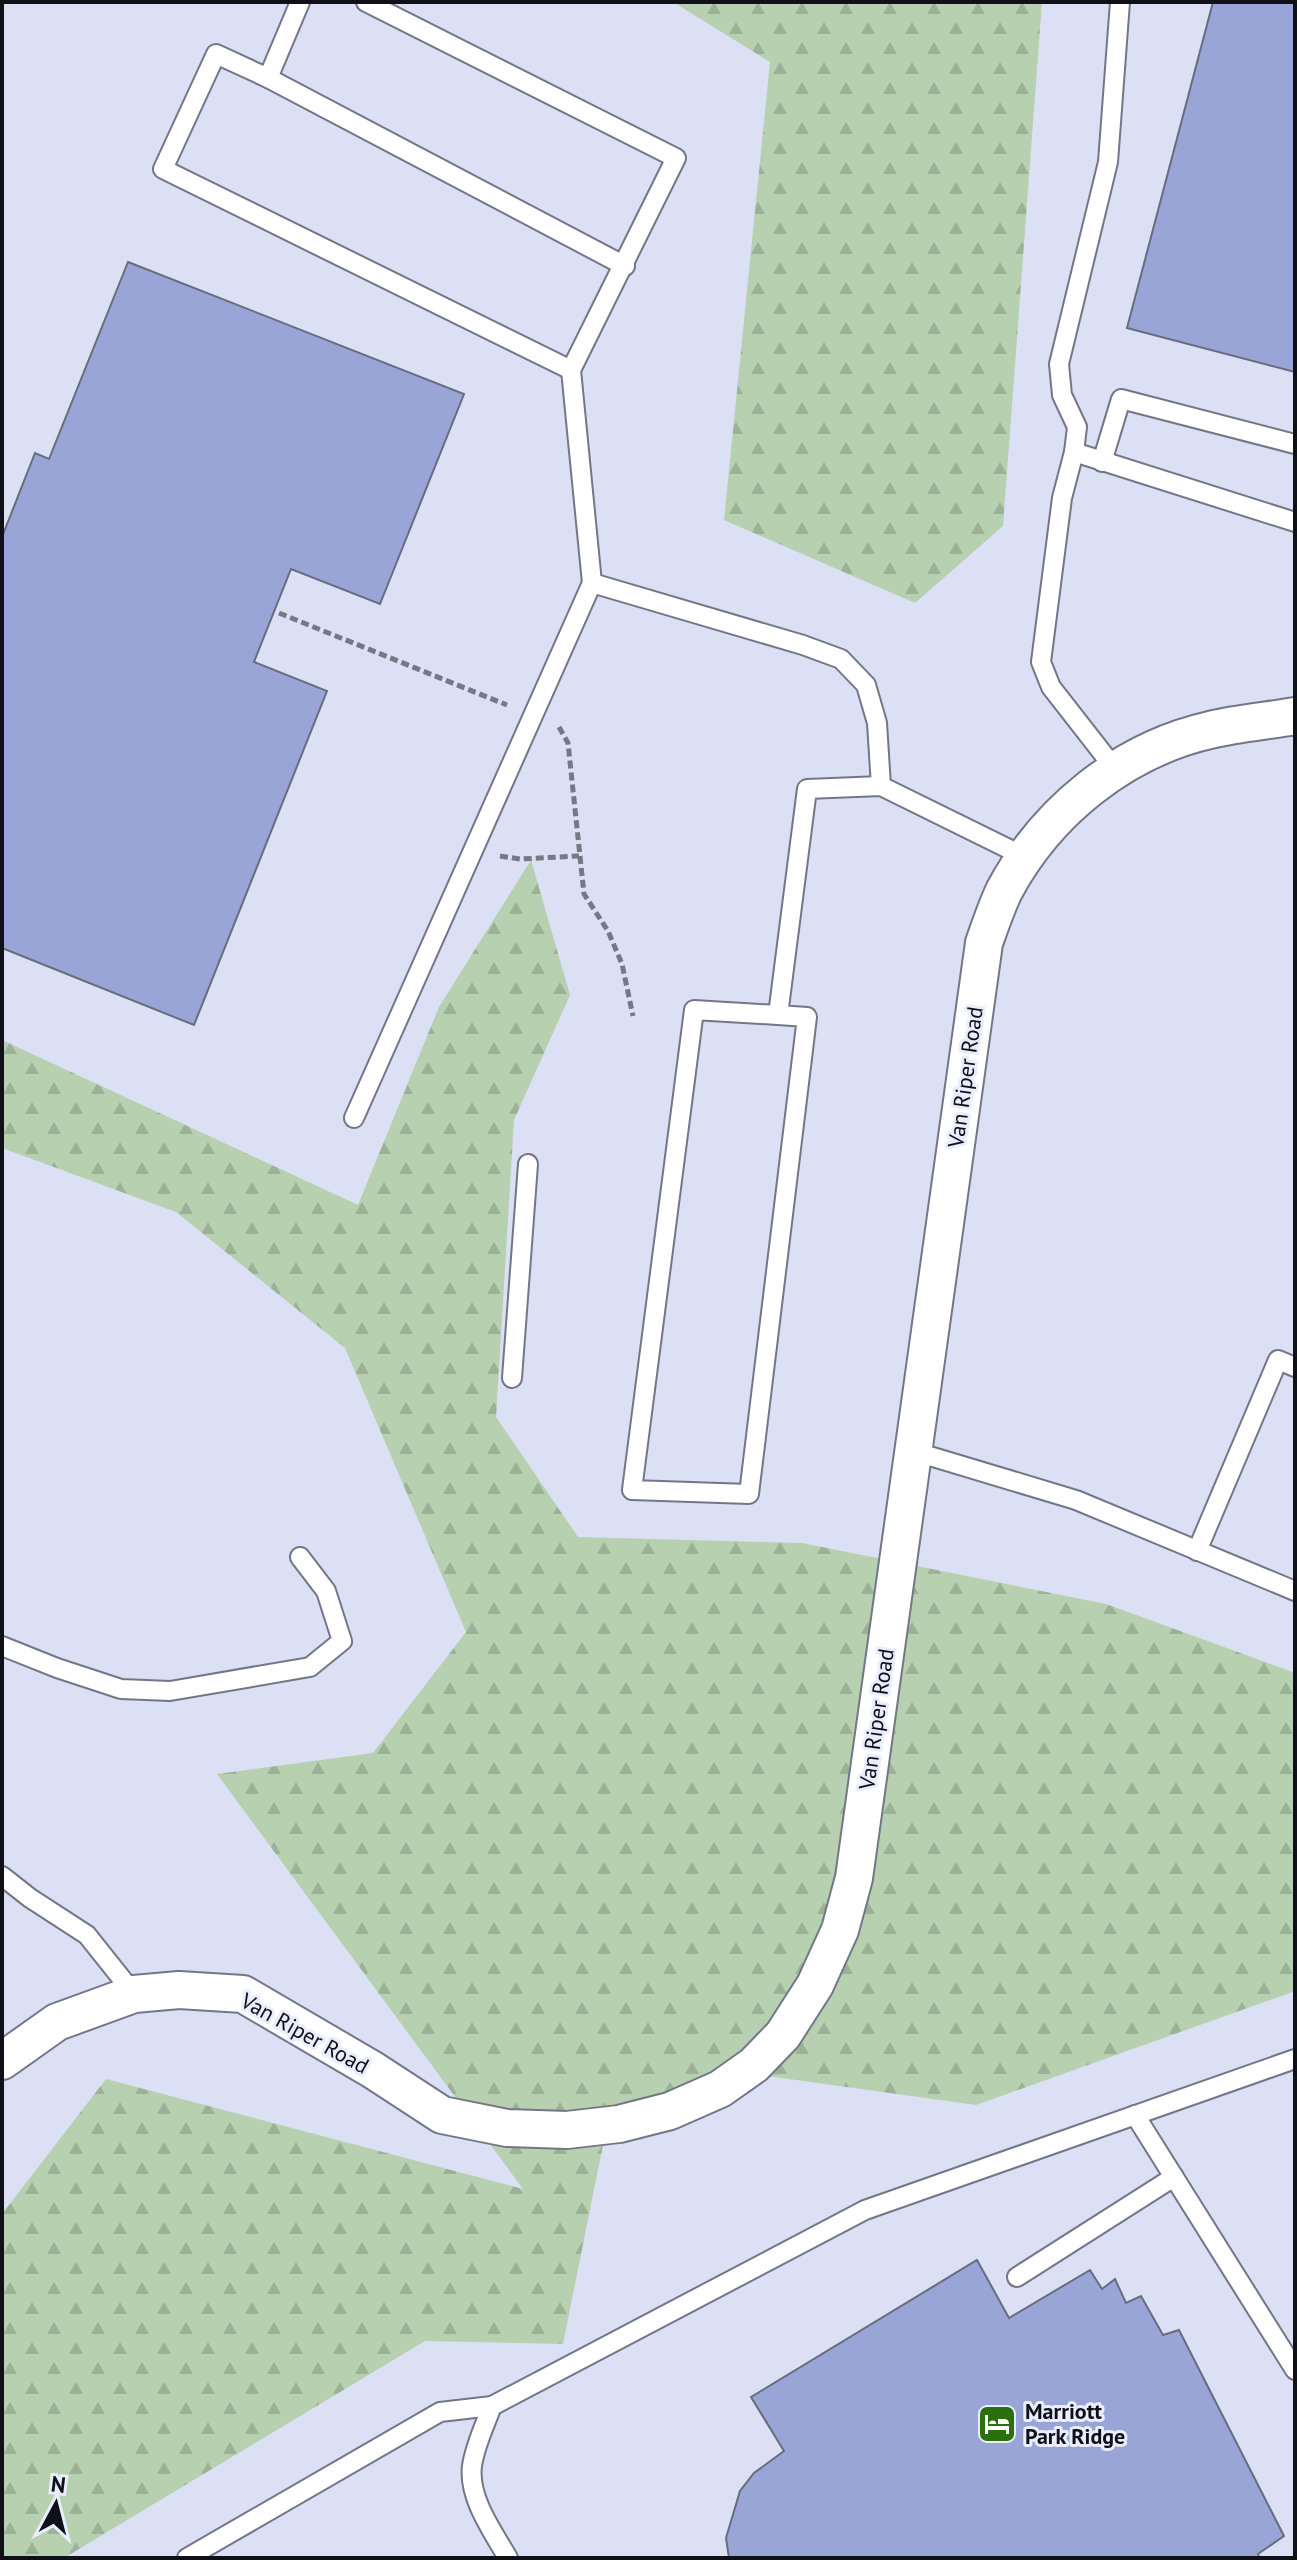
<svg xmlns="http://www.w3.org/2000/svg" width="1297" height="2560" viewBox="0 0 1297 2560" font-family="'PT Sans',sans-serif">
	<style>
		.forest { fill: url(#forest-firs) }
		.building { fill: #99a5d6; stroke: #686c7e; stroke-width: 2 }
		.lines { fill: none; stroke-linecap: round; stroke-linejoin: round }
		.lane-casing { stroke: #727788; stroke-width: 22 }
		.street-casing { stroke: #727788; stroke-width: 40 }
		.path { stroke: #757885; stroke-width: 5; stroke-dasharray: 8 4; stroke-linecap: butt }
		.lane { stroke: #fff; stroke-width: 18 }
		.street { stroke: #fff; stroke-width: 36 }
		.labels { text-anchor: middle; stroke-width: 6; stroke-linejoin: round; paint-order: stroke }
		.street-label { font-size: 22px; fill: #101118; stroke: #e9edfd }
		.poi-label { font-size: 22px; font-weight: bold; fill: #101118; stroke: #e9edfd; text-anchor: start }
	</style>
	<defs>
		<pattern id="forest-firs" width="22" height="20" patternUnits="userSpaceOnUse" patternTransform="scale(2)"><rect width="22" height="20" fill="#b7d0b0"/><path d="M5 1l3.5 6h-7zM16 11l3.5 6h-7z" fill="#9cb297"/></pattern>
	</defs>
	<rect width="100%" height="100%" fill="#dbe0f4"/>
	<g class="forest">
		<polygon points="673,2 1042,2 1003,526 915,603 724,520 770,62"/>
		<polygon points="531,860 570,995 514,1120 496,1417 578,1537 802,1543 1106,1604 1295,1673 1295,1991 976,2105 738,2072 605,2135 563,2344 425,2341 64,2558 2,2558 2,2214 106,2079 523,2189 217,1774 373,1753 466,1632 345,1348 176,1212 2,1148 2,1040 358,1205 439,1007"/>
	</g>
	<g class="building">
		<polygon points="1213,2 1295,2 1295,372 1127,328"/>
		<polygon points="128,262 464,394 380,604 291,569 254,662 327,691 194,1025 2,948 2,537 35,453 49,459"/>
		<polygon points="977,2260 1009,2318 1090,2270 1102,2289 1115,2279 1126,2303 1141,2296 1163,2335 1179,2330 1284,2536 1258,2554 1260,2558 729,2558 726,2538 740,2491 754,2473 784,2451 751,2397"/>
	</g>
	<g class="lines">
		<defs>
			<g id="lane">
				<polyline points="300,2 268,78 216,54 163,169 571,370"/>
				<polyline points="366,2 676,158 571,370 592,583 803,645 841,659 866,685 877,723 881,786"/>
				<polyline points="268,78 625,266"/>
				<polyline points="1074,452 1295,522"/>
				<polyline points="1102,462 1121,399 1295,444"/>
				<polyline points="1115,769 1051,687 1041,662 1062,498 1074,452 1077,427 1062,395 1059,364 1108,162 1120,2"/>
				<polyline points="778,1015 694,1010 632,1490 749,1494 807,1017 778,1015 807,789 881,786 1025,857"/>
				<polyline points="354,1118 592,583"/>
				<polyline points="512,1378 528,1164"/>
				<polyline points="913,1451 1076,1500 1295,1591"/>
				<polyline points="1197,1551 1278,1360 1295,1367"/>
				<polyline points="2,1646 57,1668 121,1689 170,1691 310,1667 342,1641 326,1591 300,1557"/>
				<polyline points="2,1876 30,1898 87,1935 134,1994"/>
				<polyline points="1135,2115 1295,2370"/>
				<polyline points="1017,2277 1174,2177"/>
				<path d="M 492,2406 C 485,2425 475,2445 472,2466 C 468,2498 493,2532 508,2558"/>
				<polyline points="187,2558 440,2412 492,2406 865,2210 1295,2059"/>
			</g>
			<path id="street" d="M 2,2061 L 57,2022 L 134,1994 L 179,1990 L 243,1994 L 373,2070 L 442,2115 L 507,2128 L 567,2130 L 619,2124 L 670,2111 L 720,2089 L 754,2065 L 783,2035 L 815,1985 L 840,1930 L 854,1878 L 984,943 C 990,926 996,908 1004,891 C 1046,812 1122,750 1210,730 C 1238,723 1267,721 1295,716"/>
		</defs>
		<use href="#lane" class="lane-casing"/>
		<use href="#street" class="street-casing"/>
		<g class="path">
			<polyline points="279,613 507,705"/>
			<polyline points="559,727 568,743 584,894 608,931 622,964 633,1016"/>
			<polyline points="500,856 520,859 579,856"/>
		</g>
		<use href="#lane" class="lane"/>
		<use href="#street" class="street"/>
	</g>
	<defs>
		<symbol id="hotel-square" viewBox="-11 -11 22 22"><rect x="-9" y="-9" width="18" height="18" rx="4" fill="#2a700f" stroke="#e9edfd"/><path d="M-6-4.5h1.5V1H6V5H4.5V3h-9V5H-6ZM-4 0a1.8 1.8 0 1 1 3.6 0ZM.5 0V-2.5h3Q6-2.5 6 0Z" fill="#fff"/></symbol>
	</defs>
	<g fill-rule="evenodd">
		<use href="#hotel-square" x="975" y="2402" width="44" height="44"/>
	</g>
	<g class="labels">
		<g class="street-label">
			<text transform="translate(965 1077) rotate(-82)" y="8">Van Riper Road</text>
			<text transform="translate(876 1719) rotate(-82)" y="8">Van Riper Road</text>
			<text transform="translate(305 2033) rotate(29)" y="8">Van Riper Road</text>
		</g>
		<g class="poi-label">
			<text x="1025" y="2419">Marriott<tspan x="1025" dy="25">Park Ridge</tspan></text>
		</g>
	</g>
	<rect width="1297" height="2560" fill="none" stroke="#101118" stroke-width="8"/>
	<g transform="translate(56 2504) rotate(7)" stroke="#e9edfd" stroke-width="6" paint-order="stroke">
	<path d="M0-6L14 30L0 20L-14 30Z" fill="#101118"/>
	<text y="-12" font-size="22" font-weight="bold" text-anchor="middle" fill="#101118">N</text>
	</g>
</svg>
